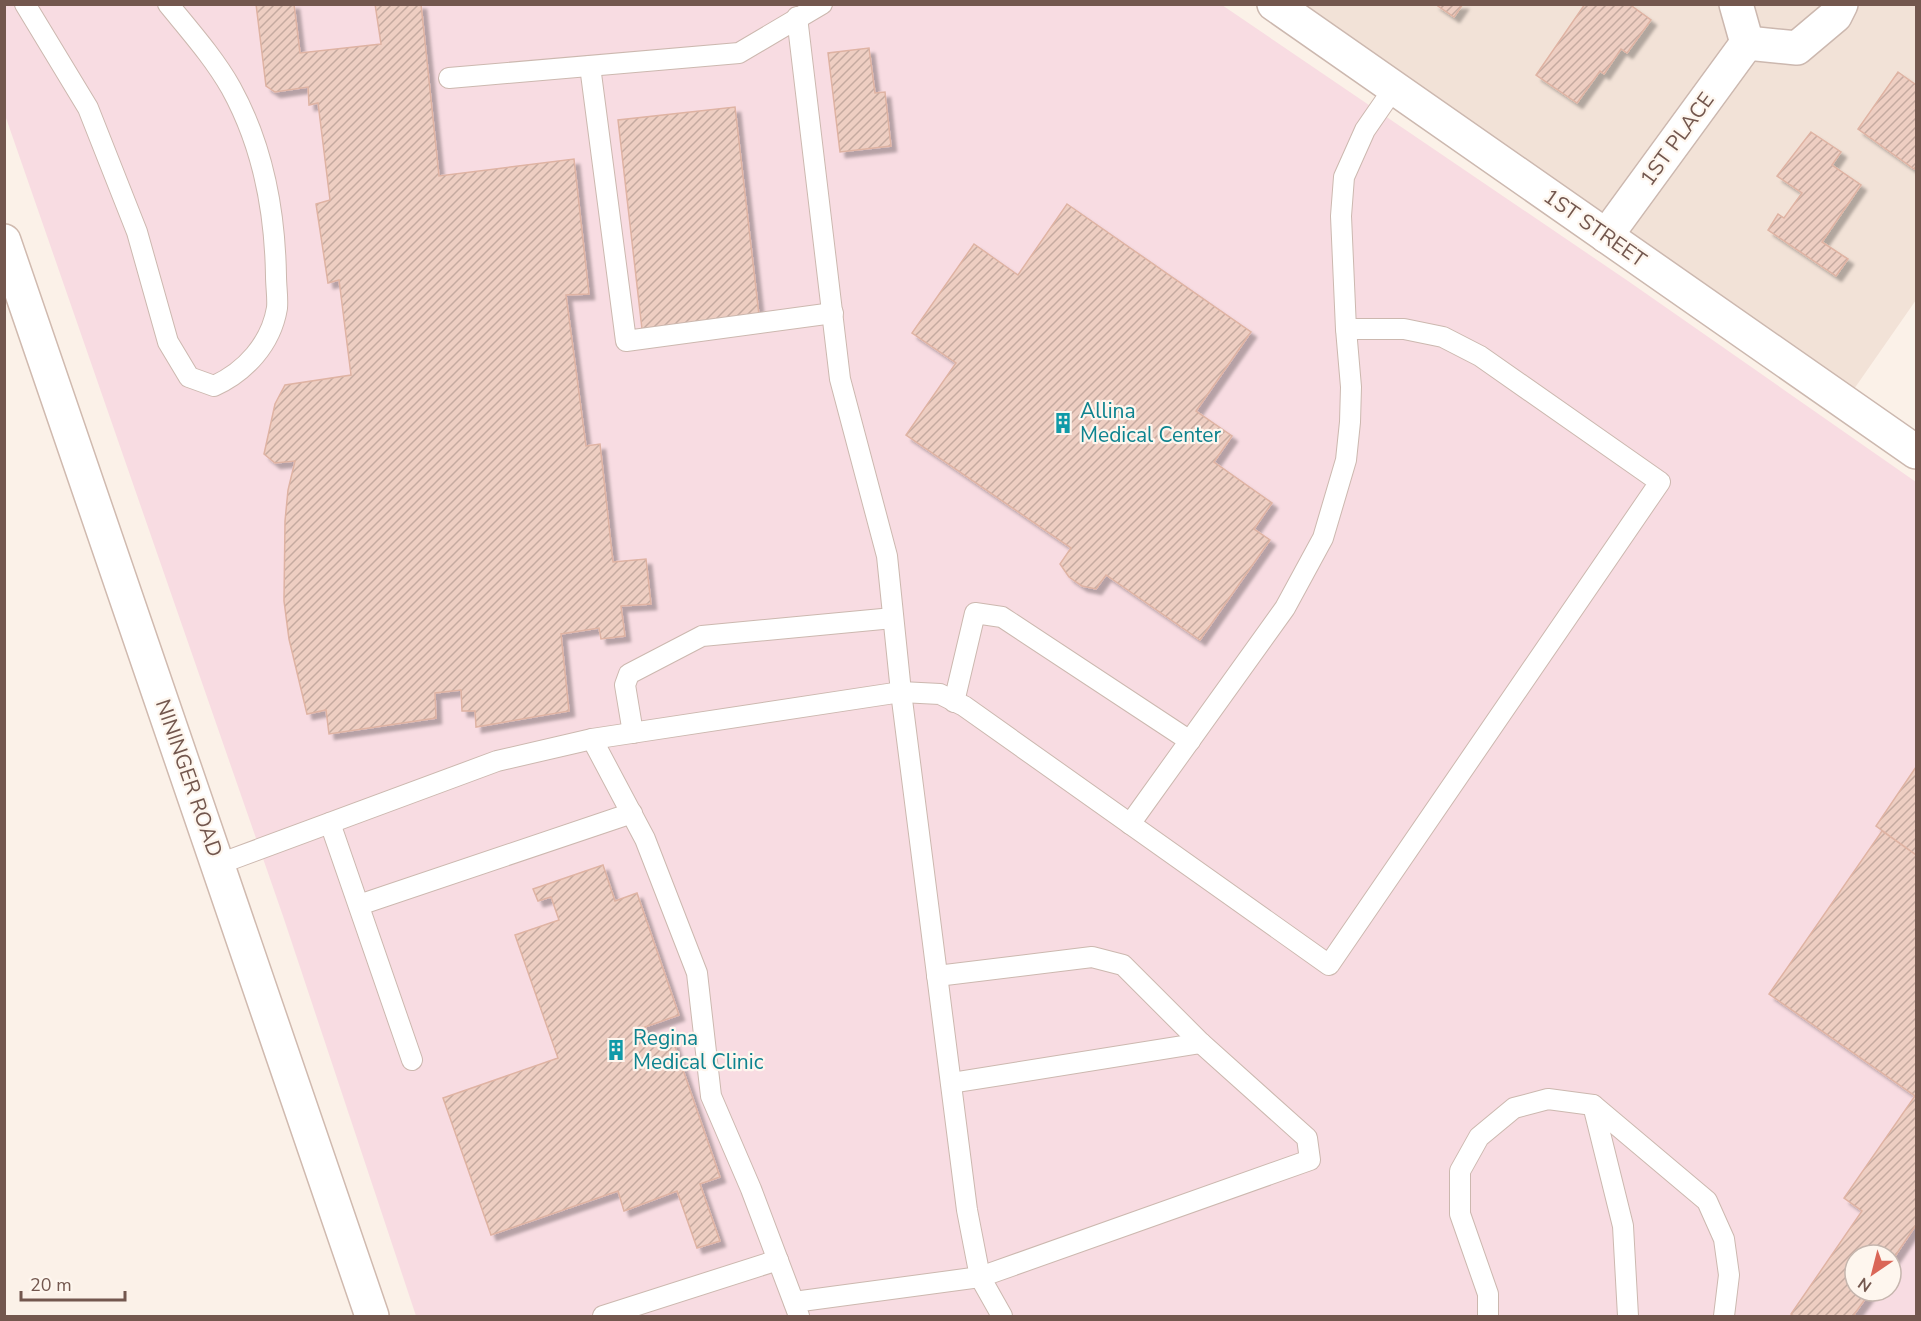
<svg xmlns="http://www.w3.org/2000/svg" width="1921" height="1321" viewBox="0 0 1921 1321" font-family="'Nunito Sans',sans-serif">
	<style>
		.residential { fill: #f2e2d7 }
		.medical { fill: #f8dce2; fill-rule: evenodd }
		.building { fill: url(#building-hatch); stroke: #dfb3a3; stroke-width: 1.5; filter: url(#shadow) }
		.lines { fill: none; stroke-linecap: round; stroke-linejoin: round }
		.lane-casing { stroke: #ccb8af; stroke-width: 22 }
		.street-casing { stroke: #ccb8af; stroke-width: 36 }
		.secondary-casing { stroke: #d0baaf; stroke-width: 36 }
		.lane { stroke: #fff; stroke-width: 20 }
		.street { stroke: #fff; stroke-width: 33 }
		.secondary { stroke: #fff; stroke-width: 33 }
		.labels { text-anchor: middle; stroke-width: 4.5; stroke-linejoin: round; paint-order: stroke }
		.street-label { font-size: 21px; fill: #73574e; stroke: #fef6ee }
		.culture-label { font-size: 21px; fill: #0d838f; stroke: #fef6ee; text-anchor: start }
	</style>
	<defs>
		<pattern id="building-hatch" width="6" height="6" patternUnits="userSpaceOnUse" patternTransform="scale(1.5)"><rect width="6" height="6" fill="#eecec2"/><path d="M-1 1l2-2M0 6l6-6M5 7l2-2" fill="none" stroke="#c5aaa0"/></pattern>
		<filter id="shadow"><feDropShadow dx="5.5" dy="5.5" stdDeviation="1.5" flood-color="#0004"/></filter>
	</defs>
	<rect width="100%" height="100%" fill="#fbf1e8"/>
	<polygon class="residential" points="1274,5 1916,5 1916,300 1845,402"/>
	<path class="medical" d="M 4,5 L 1222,5 L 1628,281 L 1916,482 L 1916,1316 L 416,1316 L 284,919 L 5,115 ZM 1855,1255 L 1891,1255 L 1891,1291 L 1855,1291 Z"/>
	<g class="building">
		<polygon points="256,4 294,4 300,53 381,44 375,4 421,4 439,176 574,159 589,294 566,295 586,446 600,444 613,562 646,559 651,604 621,606 625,636 601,639 599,628 561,634 569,711 476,727 475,711 462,711 461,690 435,693 436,718 329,734 326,710 307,714 289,639 284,601 285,521 288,490 295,461 275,463 264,454 275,404 285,385 351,375 339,280 328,283 316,204 330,200 318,103 309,105 308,87 275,92 266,86"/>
		<polygon points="1435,4 1463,4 1454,17"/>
		<polygon points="1585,4 1629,4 1651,20 1627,53 1621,49 1604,74 1600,71 1577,103 1536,75"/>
		<polygon points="869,48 875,93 885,92 891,146 840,152 828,53"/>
		<polygon points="1898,72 1916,85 1916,166 1914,169 1858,129"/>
		<polygon points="735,107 759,315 642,329 618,120"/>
		<polygon points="1811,132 1841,152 1832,165 1861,185 1822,242 1848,259 1836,276 1768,230 1778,214 1784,218 1802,193 1777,176"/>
		<polygon points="1067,204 1251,332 1196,411 1232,436 1214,462 1272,503 1254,529 1270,540 1200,640 1106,575 1096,589 1082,586 1069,577 1060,564 1071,548 906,435 956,363 912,333 974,244 1018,275"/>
		<polygon points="1916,767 1916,855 1876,826"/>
		<polygon points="1882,831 1916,855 1916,1225 1891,1262 1891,1255 1855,1255 1855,1291 1871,1291 1853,1316 1794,1316 1791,1314 1862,1211 1844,1198 1915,1096 1769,994"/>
		<polygon points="603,865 615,901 637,893 679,1015 645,1027 650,1042 671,1035 720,1177 700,1184 720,1241 697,1248 677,1191 624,1211 618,1191 491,1235 443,1098 558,1058 515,935 559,920 551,897 538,901 533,889"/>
	</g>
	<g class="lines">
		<defs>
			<g id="lane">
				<path d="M 25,4 L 88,108 L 137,232 L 168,342 L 189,377 L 214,386 C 245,372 271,344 277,308 C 278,298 276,287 276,276 C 275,212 263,146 231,88 C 214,58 190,31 168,4"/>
				<polyline points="797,17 840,379 887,556 901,692 967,1210 980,1277 1002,1316"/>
				<polyline points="590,66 626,341 833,313"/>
				<polyline points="449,78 739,53 822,4"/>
				<polyline points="954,702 975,613 1002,617 1190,741"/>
				<polyline points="633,733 625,685 629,674 702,636 893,618"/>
				<polyline points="592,739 645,839 697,973 711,1096 751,1189 799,1316"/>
				<polyline points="330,823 412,1060"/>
				<polyline points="1130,824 1285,608 1323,538 1346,460 1350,422 1351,387 1346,329 1341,216 1344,177 1365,130 1394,88"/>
				<polyline points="219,864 497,761 592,739 901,692 940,694 964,706 1329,965 1660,482 1480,356 1443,337 1404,329 1346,329"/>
				<polyline points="359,905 632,813"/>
				<polyline points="937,976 1092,957 1123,965 1201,1043"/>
				<polyline points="1593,1105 1623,1226 1628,1316"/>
				<polyline points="794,1302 980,1277 1310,1160 1307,1138 1201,1043 951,1083"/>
				<polyline points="603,1316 778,1260"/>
				<polyline points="1488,1316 1488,1294 1460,1214 1460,1171 1479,1137 1514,1108 1548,1099 1593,1105 1707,1201 1724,1239 1729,1275 1724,1316"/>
			</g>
			<g id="street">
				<polyline points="1274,4 1916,452"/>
				<polyline points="1736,4 1747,43"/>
				<polyline points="1747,43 1797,48 1835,16 1841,4"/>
				<polyline points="1606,236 1747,43"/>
			</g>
			<polyline id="secondary" points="4,241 372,1316"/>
		</defs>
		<use href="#lane" class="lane-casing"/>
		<use href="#street" class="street-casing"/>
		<use href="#secondary" class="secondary-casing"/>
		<use href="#lane" class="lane"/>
		<use href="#street" class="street"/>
		<use href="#secondary" class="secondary"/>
	</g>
	<defs>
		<symbol id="building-bare" viewBox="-9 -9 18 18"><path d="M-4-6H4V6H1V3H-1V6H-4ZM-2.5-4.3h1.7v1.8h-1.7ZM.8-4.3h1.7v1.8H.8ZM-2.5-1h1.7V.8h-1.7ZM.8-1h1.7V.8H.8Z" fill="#0f9aa8" stroke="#fef6ee" stroke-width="2.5" paint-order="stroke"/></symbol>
	</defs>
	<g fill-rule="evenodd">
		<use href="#building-bare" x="1048" y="408" width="30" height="30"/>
		<use href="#building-bare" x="601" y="1035" width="30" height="30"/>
	</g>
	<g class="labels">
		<g class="street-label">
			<text transform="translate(1677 139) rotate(-54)" y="7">1ST PLACE</text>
			<text transform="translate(1595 228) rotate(35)" y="7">1ST STREET</text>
			<text transform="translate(189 778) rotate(71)" y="7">NININGER ROAD</text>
		</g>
		<g class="culture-label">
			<text x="1080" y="418">Allina<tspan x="1080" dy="24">Medical Center</tspan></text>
			<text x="633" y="1045">Regina<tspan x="633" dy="24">Medical Clinic</tspan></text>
		</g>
	</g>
	<rect width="1921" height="1321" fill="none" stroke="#73574e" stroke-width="12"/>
	<g transform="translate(1873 1273) rotate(215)"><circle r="28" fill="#fef6ee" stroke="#c6b6ae" stroke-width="1.5"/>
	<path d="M0-4.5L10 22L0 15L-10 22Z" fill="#da6657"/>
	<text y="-9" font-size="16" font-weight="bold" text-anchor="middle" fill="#73574e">N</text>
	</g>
	<path d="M21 1291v9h104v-9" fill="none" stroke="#73574e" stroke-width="3"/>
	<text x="30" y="1291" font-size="18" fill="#73574e" stroke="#fef6ee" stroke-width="4.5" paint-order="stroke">20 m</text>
</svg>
